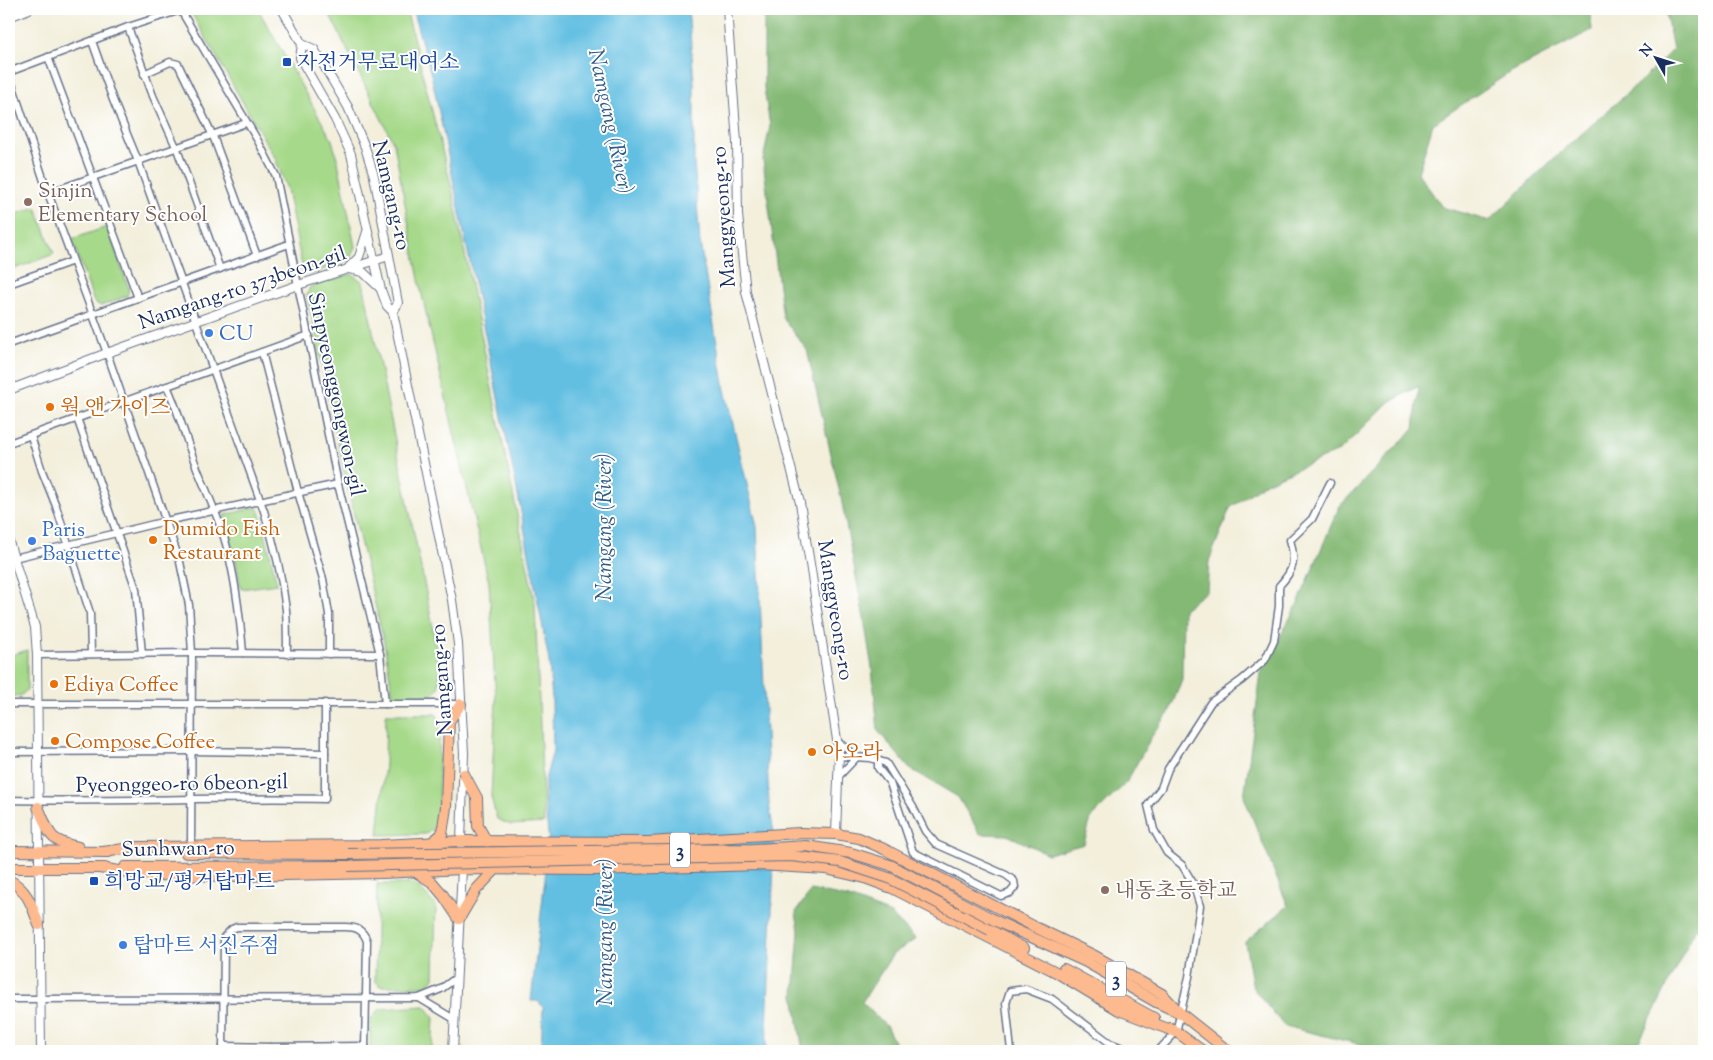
<svg xmlns="http://www.w3.org/2000/svg" width="1713" height="1060" viewBox="0 0 1713 1060" font-family="'Sorts Mill Goudy','Noto Serif KR',serif">
	<style>
		.green { fill: #a6d989; stroke: #608474 }
		.forest { fill: #84b975; stroke: #50746a }
		.water { fill: #64bfe2; stroke: #4077a0 }
		.lines { fill: none; stroke-linecap: round; stroke-linejoin: round }
		.minor-casing { stroke: #67728a; stroke-width: 9 }
		.tertiary-casing { stroke: #67728a; stroke-width: 10 }
		.primary-casing { stroke: #67728a; stroke-width: 12 }
		.minor { stroke: #fff; stroke-width: 6 }
		.tertiary { stroke: #fff; stroke-width: 8 }
		.primary { stroke: #fcba8e; stroke-width: 10 }
		.primary-bridge-casing { stroke: #67728a; stroke-width: 12; stroke-linecap: butt }
		.primary-bridge { stroke: #fcba8e; stroke-width: 10 }
		.transit-dot { fill: #1a4fb4; stroke: #fff; stroke-width: 2 }
		.education-dot { fill: #8d6e63; stroke: #fff; stroke-width: 2 }
		.shop-dot { fill: #3f7fe0; stroke: #fff; stroke-width: 2 }
		.food-dot { fill: #e8710a; stroke: #fff; stroke-width: 2 }
		.labels { text-anchor: middle; stroke-width: 4; stroke-linejoin: round; paint-order: stroke }
		.shield { fill: #fff; stroke: #5f6d8e; stroke-width: 1 }
		.shield-label { font-size: 20px; font-weight: bold; fill: #1b2f5e }
		.transit-label { font-size: 21px; fill: #164399; stroke: #fff; text-anchor: start }
		.education-label { font-size: 21px; fill: #785e54; stroke: #fff; text-anchor: start }
		.street-label { font-size: 21px; fill: #1b2f5e; stroke: #fff }
		.shop-label { font-size: 21px; fill: #366cbe; stroke: #fff; text-anchor: start }
		.food-label { font-size: 21px; fill: #c56008; stroke: #fff; text-anchor: start }
		.water-label { font-size: 22px; font-style: italic; fill: #315a86; stroke: #fff }
	</style>
	<rect width="100%" height="100%" fill="#fff"/>
	<filter id="ink" filterUnits="userSpaceOnUse"><feTurbulence type="fractalNoise" baseFrequency=".02" numOctaves="2"/><feDisplacementMap in="SourceGraphic" scale="10" xChannelSelector="R" yChannelSelector="G"/><feConvolveMatrix kernelMatrix="1 2 1 2 8 2 1 2 1" color-interpolation-filters="sRGB"/></filter>
	<filter id="wash" filterUnits="userSpaceOnUse"><feTurbulence type="fractalNoise" baseFrequency=".0096" numOctaves="4" result="noise"/><feDisplacementMap in="SourceGraphic" scale="20" xChannelSelector="R" yChannelSelector="G"/><feGaussianBlur stdDeviation="1.12" result="paint"/><feColorMatrix in="noise" values="0 0 0 0 0 0 0 0 0 0 0 0 0 0 0 0 0 1.4 0 .05"/><feComposite in="paint" operator="in"/></filter>
	<g filter="url(#wash)">
		<rect width="100%" height="100%" fill="#f3efdb"/>
		<g class="green">
			<polygon points="189,9 258,9 332,140 338,162 355,247 350,259 314,273 308,274 303,271 287,189 275,158"/>
			<polygon points="327,9 406,9 452,189 535,604 544,823 511,825 497,819 491,797 496,700 489,583 421,291 394,144"/>
			<polygon points="36,207 54,254 9,271 9,217"/>
			<polygon points="107,227 129,289 127,296 101,306 94,302 72,239"/>
			<polygon points="351,274 363,282 431,617 440,674 438,688 432,696 393,696 384,642 346,481 307,295 310,287"/>
			<polygon points="256,507 260,511 277,584 241,589 235,557 223,520 225,515"/>
			<polygon points="27,650 27,690 20,696 9,696 9,656"/>
			<polygon points="386,714 436,714 440,721 438,814 435,827 426,834 378,835 385,764"/>
			<polygon points="377,884 415,884 436,905 434,978 427,986 381,986 375,981"/>
			<polygon points="425,1006 434,1017 432,1051 370,1051 371,1018 380,1009"/>
		</g>
		<g class="forest">
			<polygon points="764,9 1590,9 1592,30 1509,73 1433,124 1418,173 1442,207 1489,221 1548,164 1643,79 1673,49 1665,9 1704,9 1704,926 1696,928 1640,1040 1602,1051 1388,1051 1284,1026 1253,988 1245,942 1288,906 1244,797 1261,673 1299,601 1339,507 1414,428 1419,386 1388,403 1341,450 1265,483 1230,508 1209,561 1207,591 1183,609 1182,679 1169,713 1152,736 1126,783 1091,818 1084,844 1048,854 1007,835 980,834 958,797 909,768 878,731 872,668 863,613 841,498 807,350 783,318 763,160 770,126 764,88"/>
			<polygon points="811,890 849,898 891,914 916,939 893,954 862,1002 887,1027 898,1051 801,1051 802,1046 794,995 799,931 796,912"/>
		</g>
		<polygon class="water" points="412,9 688,9 694,81 694,162 700,243 725,390 757,527 769,804 775,839 766,1051 541,1051 543,1007 538,1001 531,1001 549,843 545,803 545,780 553,751 552,701 549,661 516,485 432,78"/>
	</g>
	<g filter="url(#ink)">
		<g class="lines">
			<defs>
				<g id="minor">
					<polyline points="180,9 258,141 276,176 338,484 380,654 385,704"/>
					<polyline points="128,27 153,96 177,149 220,269"/>
					<path d="M 92,41 L 113,100 L 138,161 L 264,511 C 274,543 282,576 286,610 C 287,625 287,639 287,654"/>
					<polyline points="48,57 138,298"/>
					<polyline points="9,72 128,27 181,10"/>
					<polyline points="144,74 170,62 178,64 213,136 257,256"/>
					<polyline points="9,75 48,193 107,353 180,562 189,605 192,653 191,846"/>
					<polyline points="48,193 246,123"/>
					<polyline points="9,284 73,261"/>
					<polyline points="9,344 289,244"/>
					<polyline points="262,352 298,492 323,579 329,614 329,654"/>
					<path d="M 167,386 C 179,412 186,441 197,468 C 207,493 219,518 226,544 C 236,580 240,616 243,653"/>
					<polyline points="77,418 136,589 142,654"/>
					<polyline points="31,436 42,471 56,506 90,613 91,654"/>
					<polyline points="9,443 309,335"/>
					<polyline points="14,558 166,521 338,484"/>
					<polyline points="37,655 192,653 380,654"/>
					<polyline points="9,704 461,704"/>
					<polyline points="838,742 857,757 838,777"/>
					<polyline points="9,752 191,751 325,753"/>
					<polyline points="839,756 870,758 886,763 913,807 925,831 936,844 1006,875 1014,881 1015,887 1010,893 1001,896 913,852 890,783 878,768 878,761"/>
					<path d="M 9,800 C 114,802 220,797 325,799 L 325,703"/>
					<polyline points="419,998 454,1019"/>
					<polyline points="9,999 419,998 441,989 456,978"/>
					<polyline points="223,1046 270,1047 270,1051"/>
					<polyline points="270,1047 365,1046"/>
					<path d="M 223,1051 L 224,937 L 232,929 L 237,927 L 345,927 C 357,927 363,930 367,941 L 365,1051"/>
					<polyline points="1011,1051 1006,1003 1010,991 1026,989 1052,999 1110,1043 1130,1051"/>
					<path d="M 1158,1051 L 1176,1032 L 1189,977 L 1200,906 L 1193,883 L 1182,865 L 1167,853 L 1154,830 L 1148,805 L 1161,788 L 1168,769 L 1211,702 L 1242,680 L 1265,660 L 1274,641 L 1279,606 L 1279,586 C 1294,570 1296,561 1290,540 L 1312,519 L 1330,483"/>
				</g>
				<g id="tertiary">
					<polyline points="282,9 302,44 300,58 335,119 351,154 381,290 387,306 393,312 452,600 458,644 464,753 461,841 462,869 453,1051"/>
					<polyline points="727,9 737,142 738,215 746,292 800,503 811,570 839,753 836,834"/>
					<polyline points="9,17 29,9"/>
					<polyline points="302,44 314,49 348,107 365,147 374,176 398,303 393,312"/>
					<polyline points="349,267 359,257 367,232"/>
					<polyline points="349,269 363,272 380,288"/>
					<polyline points="9,390 107,353 298,285 389,256"/>
					<polyline points="9,542 35,627 37,655 41,1051"/>
				</g>
				<g id="primary">
					<polyline points="464,774 477,798 478,826 487,842"/>
					<path d="M 38,807 C 50,833 47,841 78,847"/>
					<polyline points="431,843 442,834 446,807 449,721 461,704"/>
					<polyline points="9,851 109,852"/>
					<polyline points="103,852 138,847 381,845 461,841 648,842 800,833 836,834 859,838 884,849 1039,929 1095,956 1162,994 1180,1013"/>
					<polyline points="186,853 348,854"/>
					<polyline points="125,867 348,866"/>
					<polyline points="9,868 105,868"/>
					<polyline points="99,868 146,875 240,876 383,873 462,869 595,870 759,865 826,869 865,878 892,888 1056,972 1119,1010 1176,1032"/>
					<polyline points="414,871 432,882 443,895 459,919 476,890 494,871"/>
					<path d="M 9,880 C 28,890 32,906 39,925"/>
					<polyline points="996,921 1086,962 1156,1002 1180,1013 1228,1051"/>
					<polyline points="990,930 1024,948"/>
					<polyline points="1064,969 1154,1018"/>
					<polyline points="1171,1028 1203,1051"/>
				</g>
			</defs>
			<use href="#minor" class="minor-casing"/>
			<use href="#tertiary" class="tertiary-casing"/>
			<use href="#primary" class="primary-casing"/>
			<use href="#minor" class="minor"/>
			<use href="#tertiary" class="tertiary"/>
			<use href="#primary" class="primary"/>
			<defs>
				<g id="primary-bridge">
					<polyline points="348,854 754,849 806,846 851,853 890,865 996,921"/>
					<polyline points="348,866 791,856 840,862 889,878 990,930"/>
				</g>
			</defs>
			<use href="#primary-bridge" class="primary-bridge-casing"/>
			<use href="#primary-bridge" class="primary-bridge"/>
		</g>
	</g>
	<g class="transit-dot">
		<rect x="282" y="57" width="10" height="10" rx="2.5"/>
		<rect x="89" y="876" width="10" height="10" rx="2.5"/>
	</g>
	<g class="education-dot">
		<circle cx="28" cy="202" r="5"/>
		<circle cx="1105" cy="890" r="5"/>
	</g>
	<g class="shop-dot">
		<circle cx="209" cy="333" r="5"/>
		<circle cx="32" cy="541" r="5"/>
		<circle cx="123" cy="945" r="5"/>
	</g>
	<g class="food-dot">
		<circle cx="50" cy="407" r="5"/>
		<circle cx="153" cy="540" r="5"/>
		<circle cx="54" cy="684" r="5"/>
		<circle cx="55" cy="741" r="5"/>
		<circle cx="812" cy="752" r="5"/>
	</g>
	<g class="labels">
		<g class="shield">
			<rect x="670" y="832.5" width="20" height="35" rx="4"/>
			<rect x="1106" y="961.5" width="20" height="35" rx="4"/>
		</g>
		<g class="shield-label">
			<text x="680" y="857">3</text>
			<text x="1116" y="986">3</text>
		</g>
		<g class="transit-label">
			<text x="297" y="69">자전거무료대여소</text>
			<text x="104" y="888">희망교/평거탑마트</text>
		</g>
		<g class="education-label">
			<text x="38" y="197">Sinjin<tspan x="38" dy="24">Elementary School</tspan></text>
			<text x="1115" y="897">내동초등학교</text>
		</g>
		<g class="street-label">
			<text transform="translate(392 195) rotate(77)" y="7">Namgang-ro</text>
			<text transform="translate(723 217) rotate(-94)" y="7">Manggyeong-ro</text>
			<text transform="translate(242 287) rotate(-19)" y="7">Namgang-ro 373beon-gil</text>
			<text transform="translate(337 394) rotate(78)" y="7">Sinpyeonggongwon-gil</text>
			<text transform="translate(836 610) rotate(81)" y="7">Manggyeong-ro</text>
			<text transform="translate(441 680) rotate(-94)" y="7">Namgang-ro</text>
			<text transform="translate(182 783) rotate(-1)" y="7">Pyeonggeo-ro 6beon-gil</text>
			<text transform="translate(178 848) rotate(-1)" y="7">Sunhwan-ro</text>
		</g>
		<g class="shop-label">
			<text x="219" y="340">CU</text>
			<text x="42" y="536">Paris<tspan x="42" dy="24">Baguette</tspan></text>
			<text x="133" y="952">탑마트 서진주점</text>
		</g>
		<g class="food-label">
			<text x="60" y="414">웍 앤 가이즈</text>
			<text x="163" y="535">Dumido Fish<tspan x="163" dy="24">Restaurant</tspan></text>
			<text x="64" y="691">Ediya Coffee</text>
			<text x="65" y="748">Compose Coffee</text>
			<text x="822" y="759">아오라</text>
		</g>
		<g class="water-label">
			<text transform="translate(612 121) rotate(78)" y="8">Namgang (River)</text>
			<text transform="translate(603 527) rotate(-90)" y="8">Namgang (River)</text>
			<text transform="translate(604 932) rotate(-90)" y="8">Namgang (River)</text>
		</g>
	</g>
	<rect width="1713" height="1060" fill="none" stroke="#fff" stroke-width="30"/>
	<g transform="translate(1656 58) rotate(309)" stroke="#ffffff" stroke-width="4" paint-order="stroke">
	<path d="M0-4L9 19L0 12L-9 19Z" fill="#1b2f5e"/>
	<text y="-8" font-size="14" font-weight="bold" text-anchor="middle" fill="#1b2f5e">N</text>
	</g>
</svg>
